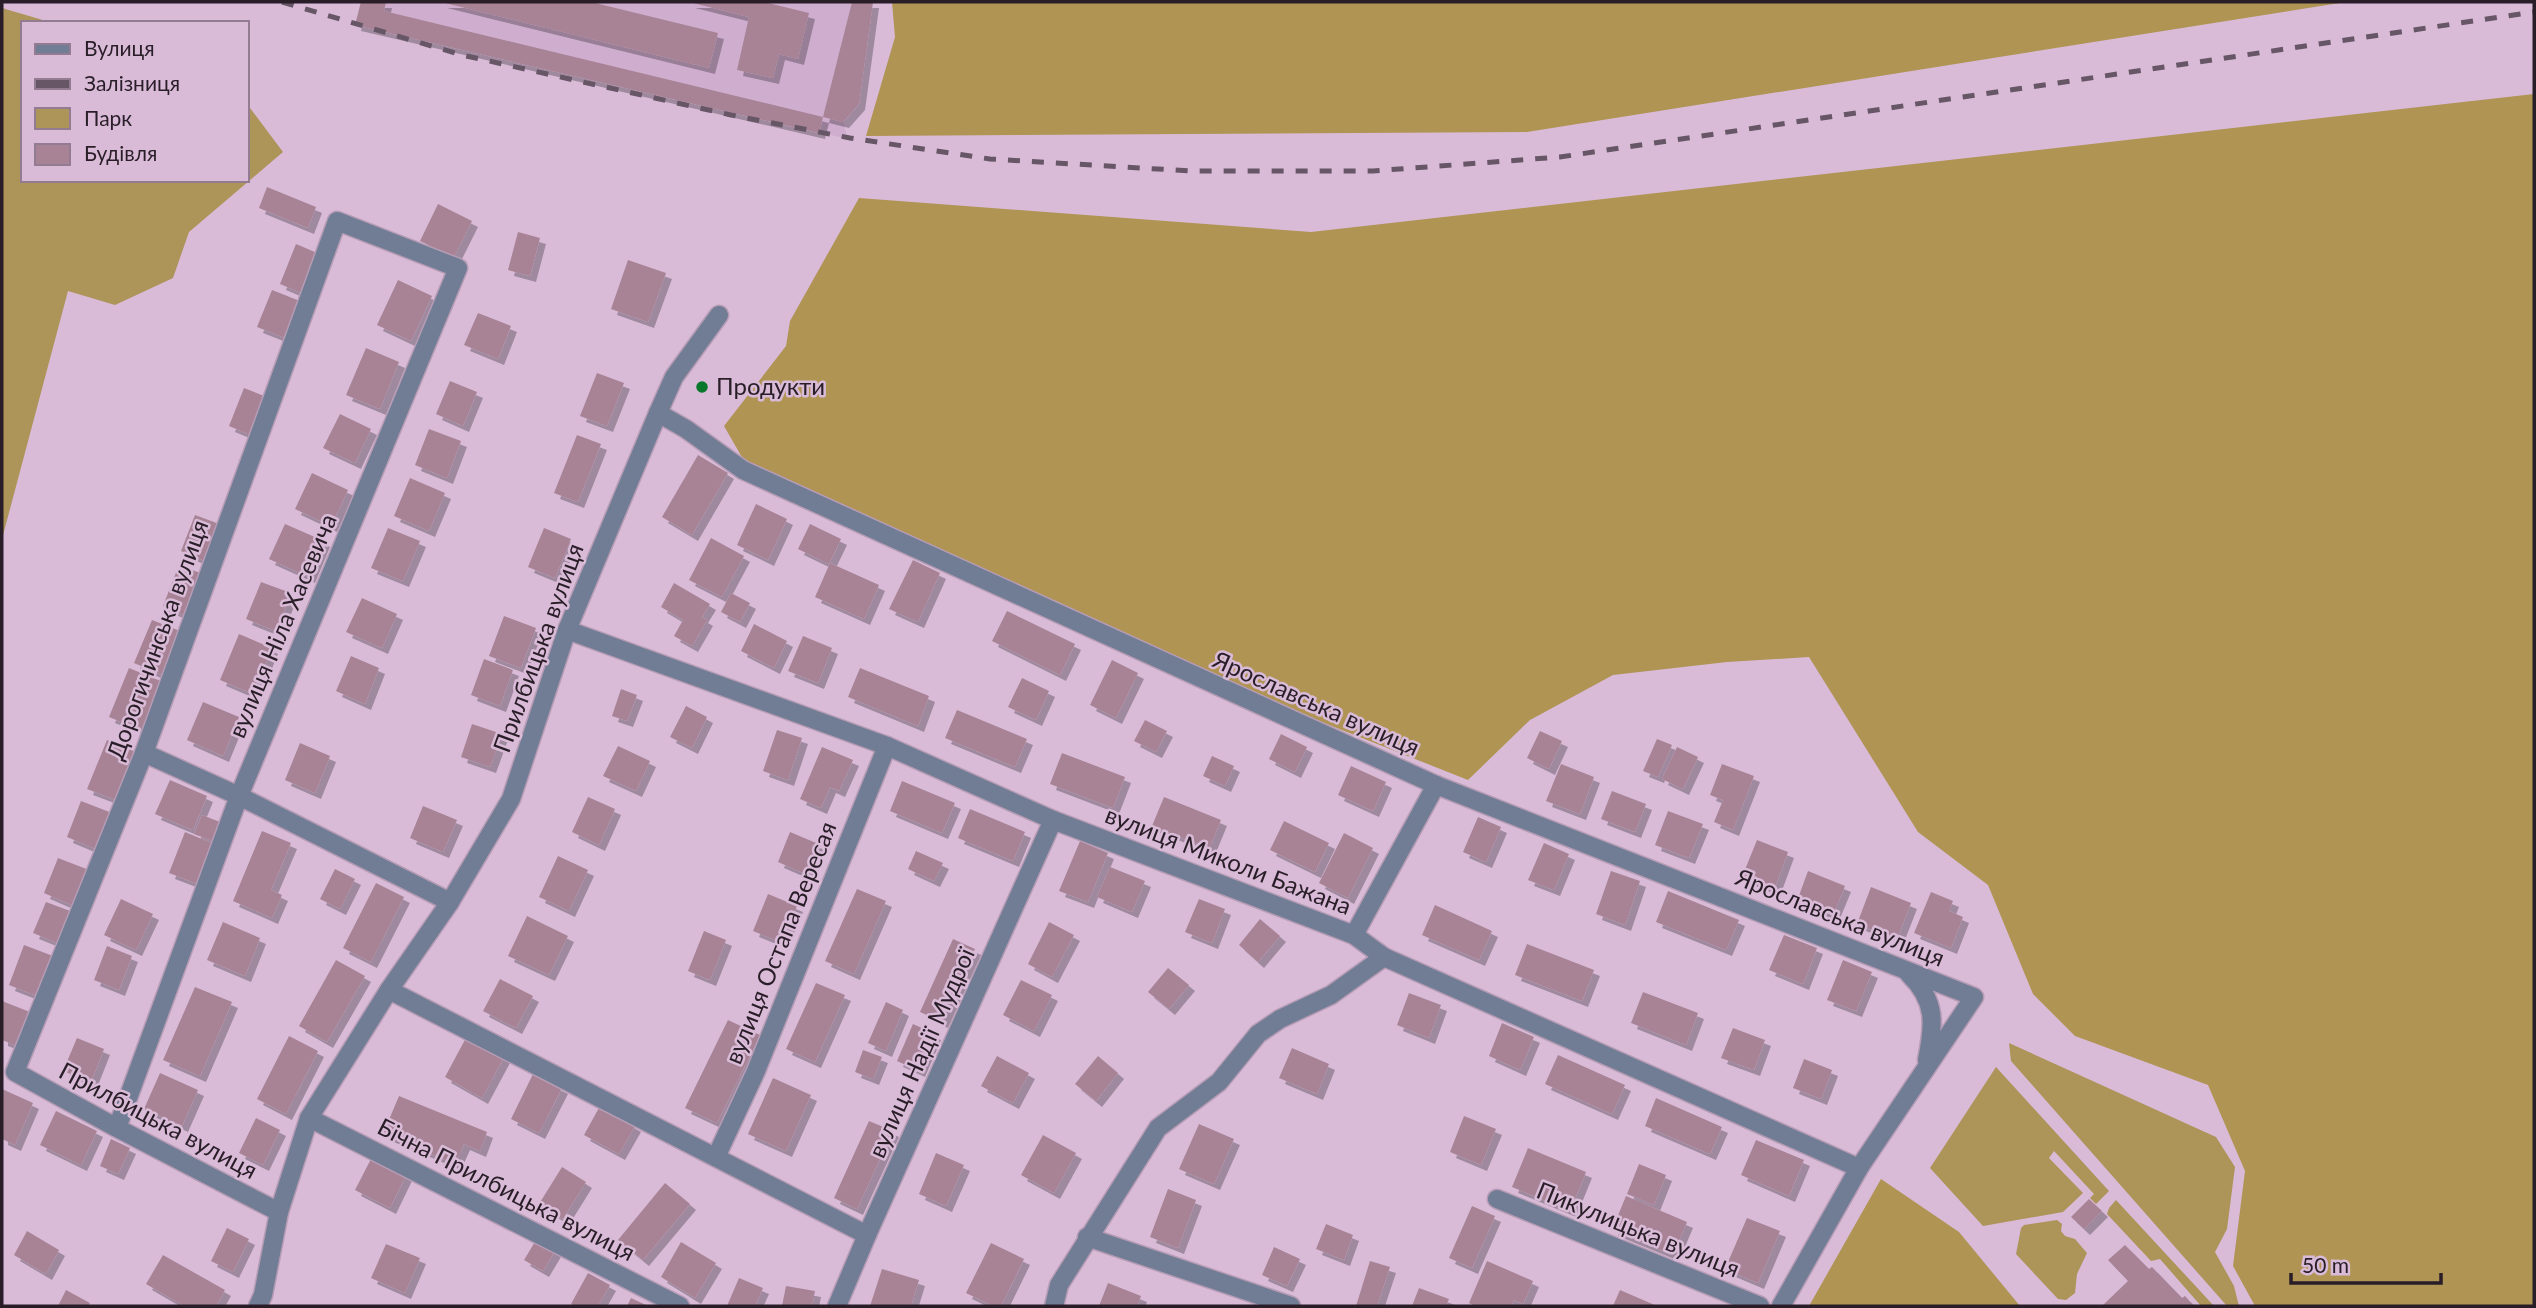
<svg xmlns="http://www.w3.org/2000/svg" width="2536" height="1308" viewBox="0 0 2536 1308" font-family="Lato,sans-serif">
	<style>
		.built { fill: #cfadce }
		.green { fill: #ad9459 }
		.forest { fill: #af9453 }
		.building { fill: #a78395; filter: url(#shadow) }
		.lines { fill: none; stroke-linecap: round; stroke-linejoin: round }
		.minor-casing { stroke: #b69cb5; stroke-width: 21 }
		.minor { stroke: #717c95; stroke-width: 18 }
		.rail { stroke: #675666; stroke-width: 5; stroke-dasharray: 12 12; stroke-linecap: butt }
		.poi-dot { fill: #07772b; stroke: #d9bbd8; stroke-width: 2.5 }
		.labels { text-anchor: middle; stroke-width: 5; stroke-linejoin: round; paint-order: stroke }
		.poi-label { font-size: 24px; fill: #291e28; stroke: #d9bbd8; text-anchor: start }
		.street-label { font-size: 24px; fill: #291e28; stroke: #d9bbd8 }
	</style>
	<defs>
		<filter id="shadow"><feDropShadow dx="6" dy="6" stdDeviation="0" flood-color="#0004"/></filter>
	</defs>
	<rect width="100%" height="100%" fill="#d9bbd8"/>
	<polygon class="built" points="361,2 873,2 859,104 843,122 848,139 355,25"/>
	<g class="green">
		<polygon points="2,8 53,23 23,23 23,180 247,180 247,104 283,152 189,232 173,278 115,305 68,291 2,539"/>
		<polygon points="2009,1043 2216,1137 2235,1167 2227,1229 2215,1252 2234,1286 2239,1306 2227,1306 2011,1061"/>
		<polygon points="1996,1067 2109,1191 2096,1204 2090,1198 2094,1194 2054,1151 2049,1158 2083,1193 2063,1212 1983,1226 1930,1168"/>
		<polygon points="2116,1200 2214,1306 2201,1306 2160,1259 2151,1261 2107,1214 2109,1208"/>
		<polygon points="2057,1220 2062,1224 2061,1231 2065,1236 2075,1239 2087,1253 2077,1274 2075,1293 2066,1300 2058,1299 2016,1254 2021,1228 2024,1225"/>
	</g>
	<g class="forest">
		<polygon points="892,2 2346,2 1527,132 866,136 895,37"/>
		<polygon points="2534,94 2534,1306 2255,1306 2233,1266 2245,1171 2208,1085 2075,1036 2033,994 1988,885 1918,832 1809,657 1727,662 1613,675 1530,720 1468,780 1226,684 747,466 724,426 786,346 790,321 859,198 1311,232"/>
		<polygon points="1881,1179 1959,1232 2020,1306 1809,1306"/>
	</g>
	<g class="building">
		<polygon points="361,2 386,2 384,11 823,117 819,133 355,25"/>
		<polygon points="441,2 591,2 718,33 709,68"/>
		<polygon points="689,2 764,2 809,13 798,59 779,54 773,78 737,70 749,17"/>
		<polygon points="852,2 873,2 859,104 843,122 823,117"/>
		<polygon points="267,187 316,207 308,228 259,208"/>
		<polygon points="438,204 472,221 454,257 420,241"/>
		<polygon points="518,232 540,238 530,276 508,270"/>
		<polygon points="296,244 322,255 306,295 280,284"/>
		<polygon points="628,260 666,273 648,322 611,309"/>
		<polygon points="398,280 432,296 411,341 377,325"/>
		<polygon points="272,290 305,303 290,340 257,327"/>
		<polygon points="478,313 511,326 498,359 464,345"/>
		<polygon points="366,348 399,362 380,409 346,395"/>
		<polygon points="597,373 624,383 607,426 580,416"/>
		<polygon points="450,381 477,392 463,426 436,414"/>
		<polygon points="244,388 269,398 253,436 229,426"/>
		<polygon points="340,414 371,429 355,463 323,448"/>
		<polygon points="429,429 461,441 447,478 415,465"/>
		<polygon points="577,435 601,444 578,502 554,493"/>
		<polygon points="698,455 728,473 692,535 662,517"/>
		<polygon points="312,473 348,490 331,526 295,509"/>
		<polygon points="410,478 445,493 429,531 394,516"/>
		<polygon points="756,504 787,519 768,560 737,545"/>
		<polygon points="195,515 222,525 207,562 181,551"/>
		<polygon points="285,524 324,541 309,577 269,559"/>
		<polygon points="810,524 841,539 829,564 798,549"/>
		<polygon points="388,528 420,541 403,581 371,568"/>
		<polygon points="544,528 571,539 555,578 528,567"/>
		<polygon points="711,538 744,556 722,597 689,580"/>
		<polygon points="913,560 940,573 918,622 889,609"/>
		<polygon points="830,563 879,585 864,619 815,597"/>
		<polygon points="179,565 203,574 186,616 163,606"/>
		<polygon points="261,582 291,593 276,631 246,619"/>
		<polygon points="674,583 710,604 702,617 707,620 692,646 674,636 683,620 661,607"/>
		<polygon points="731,593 750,603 740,622 721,612"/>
		<polygon points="362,598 397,614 382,648 346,632"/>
		<polygon points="1007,611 1075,644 1060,675 992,641"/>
		<polygon points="504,616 536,628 521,668 489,656"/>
		<polygon points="152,620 180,631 162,675 134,663"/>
		<polygon points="754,624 787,641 774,668 741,651"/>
		<polygon points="239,634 272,648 253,694 220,680"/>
		<polygon points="803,636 832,648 818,683 788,671"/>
		<polygon points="351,656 379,668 365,704 336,691"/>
		<polygon points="484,659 513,670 500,706 471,695"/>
		<polygon points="1112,660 1138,673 1116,718 1090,705"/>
		<polygon points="129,668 163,682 143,731 109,717"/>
		<polygon points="860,668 929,696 918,726 848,697"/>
		<polygon points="1022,678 1049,691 1036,720 1008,707"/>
		<polygon points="621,689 637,695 627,721 612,716"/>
		<polygon points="203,702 239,717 223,756 187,740"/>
		<polygon points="686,706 707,717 692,748 670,737"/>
		<polygon points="957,710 1027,739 1015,767 945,738"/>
		<polygon points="1145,720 1167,731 1156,752 1134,741"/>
		<polygon points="472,724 502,734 490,767 461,757"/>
		<polygon points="777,730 802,738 788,780 763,771"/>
		<polygon points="1540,731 1562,741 1549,769 1527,758"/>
		<polygon points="1281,734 1307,747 1295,772 1269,759"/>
		<polygon points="1657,739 1672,745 1658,777 1643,771"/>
		<polygon points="107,740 136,752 116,800 87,789"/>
		<polygon points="300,743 330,756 315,793 285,780"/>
		<polygon points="618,746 650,761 636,791 603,776"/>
		<polygon points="822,747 853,760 839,791 830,787 821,808 800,799"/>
		<polygon points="1677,747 1698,757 1683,789 1662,779"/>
		<polygon points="1062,753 1125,777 1113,808 1050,784"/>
		<polygon points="1212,756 1234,766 1225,786 1203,776"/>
		<polygon points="1561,764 1594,777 1580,814 1546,801"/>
		<polygon points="1722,764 1754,776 1733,830 1714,822 1723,800 1710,795"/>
		<polygon points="1351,766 1386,782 1373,811 1338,795"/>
		<polygon points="170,780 207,796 193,830 155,814"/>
		<polygon points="902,781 955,803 942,833 890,811"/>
		<polygon points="1612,791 1646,804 1635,832 1601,819"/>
		<polygon points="588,797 615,809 599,845 572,832"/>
		<polygon points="1164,797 1221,820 1209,849 1152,826"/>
		<polygon points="81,801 112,813 98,850 67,837"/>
		<polygon points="423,806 457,820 443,852 410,838"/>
		<polygon points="970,809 1025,832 1013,861 958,838"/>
		<polygon points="1668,811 1703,824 1689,858 1655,845"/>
		<polygon points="202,815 220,822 213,841 194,834"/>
		<polygon points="1478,817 1501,827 1486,862 1463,852"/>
		<polygon points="1284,821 1329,843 1315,872 1270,850"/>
		<polygon points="262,831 291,843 271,890 282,895 272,918 233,901"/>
		<polygon points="185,832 214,844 198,884 169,873"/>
		<polygon points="790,832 821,845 808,875 778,862"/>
		<polygon points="1344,833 1373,848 1348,898 1319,883"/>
		<polygon points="1757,840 1788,852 1774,890 1742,877"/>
		<polygon points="1080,841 1108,853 1088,902 1059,891"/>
		<polygon points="1544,843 1569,854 1554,890 1528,880"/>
		<polygon points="916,851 943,863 934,881 908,869"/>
		<polygon points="558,856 588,870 569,911 539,897"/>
		<polygon points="58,858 89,870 74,906 44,893"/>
		<polygon points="1110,867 1145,881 1132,912 1097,897"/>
		<polygon points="335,869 355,879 340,909 320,899"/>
		<polygon points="1611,871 1640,881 1625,925 1596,914"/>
		<polygon points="1808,871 1845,886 1833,915 1797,901"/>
		<polygon points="376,883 404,897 371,962 343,948"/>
		<polygon points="1871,887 1911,903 1897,939 1857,924"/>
		<polygon points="857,889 886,901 854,974 825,961"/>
		<polygon points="1668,891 1739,920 1726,950 1656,922"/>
		<polygon points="1931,892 1953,901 1949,911 1963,917 1951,948 1914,933"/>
		<polygon points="768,894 797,906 782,943 753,931"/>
		<polygon points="121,899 153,914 136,950 104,935"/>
		<polygon points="1199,899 1225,909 1212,943 1185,932"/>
		<polygon points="46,902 73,912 60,944 33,933"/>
		<polygon points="1435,905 1492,931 1479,960 1422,935"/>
		<polygon points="527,916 568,936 549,975 508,956"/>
		<polygon points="1260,919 1280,936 1258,962 1239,945"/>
		<polygon points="223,922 260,938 245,976 207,960"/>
		<polygon points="1049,922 1074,935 1052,977 1028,964"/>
		<polygon points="704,931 726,940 710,980 688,971"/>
		<polygon points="1784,935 1817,948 1803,984 1769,970"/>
		<polygon points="953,939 975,949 942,1022 920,1012"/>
		<polygon points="1527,944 1594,970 1582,1001 1515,975"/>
		<polygon points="24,945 53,956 37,996 9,985"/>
		<polygon points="107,946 132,956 119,990 94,980"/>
		<polygon points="336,960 365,976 327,1042 299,1026"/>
		<polygon points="1843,960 1872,972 1856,1011 1827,1000"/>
		<polygon points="1168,968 1189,985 1169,1009 1148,992"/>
		<polygon points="500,979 533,996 516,1028 483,1011"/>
		<polygon points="1021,980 1052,995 1034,1031 1003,1015"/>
		<polygon points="816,983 845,995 815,1062 786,1049"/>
		<polygon points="195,987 232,1002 200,1076 163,1060"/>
		<polygon points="1643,992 1698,1013 1686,1045 1631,1023"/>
		<polygon points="1409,993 1441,1005 1429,1038 1397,1025"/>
		<polygon points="2,1001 30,1012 17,1046 2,1040"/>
		<polygon points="886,1002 903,1010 886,1051 868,1043"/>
		<polygon points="728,1020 760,1035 717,1123 685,1108"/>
		<polygon points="1502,1023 1534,1037 1520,1070 1489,1056"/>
		<polygon points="913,1024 935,1034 919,1071 897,1061"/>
		<polygon points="1733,1028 1765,1040 1754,1070 1721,1058"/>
		<polygon points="289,1036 318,1051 286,1114 257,1099"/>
		<polygon points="467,1036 504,1057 482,1098 445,1077"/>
		<polygon points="77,1038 104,1049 91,1082 63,1071"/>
		<polygon points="1292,1048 1329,1064 1317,1094 1279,1078"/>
		<polygon points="863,1050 882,1057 873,1079 855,1072"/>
		<polygon points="1558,1055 1625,1085 1612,1114 1545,1084"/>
		<polygon points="997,1056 1029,1073 1013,1103 981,1086"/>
		<polygon points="1098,1056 1118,1073 1096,1101 1075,1084"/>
		<polygon points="1804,1059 1832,1070 1821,1099 1793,1088"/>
		<polygon points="160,1073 198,1090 182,1126 144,1109"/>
		<polygon points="533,1074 562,1088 539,1133 511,1119"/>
		<polygon points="773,1078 811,1095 786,1151 748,1134"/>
		<polygon points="2,1089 33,1103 15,1145 2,1139"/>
		<polygon points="399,1096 487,1132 480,1151 464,1144 455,1164 383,1134"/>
		<polygon points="1656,1098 1722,1127 1710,1154 1645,1126"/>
		<polygon points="600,1106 635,1126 619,1154 584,1135"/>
		<polygon points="56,1111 97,1131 81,1165 40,1145"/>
		<polygon points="1464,1116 1496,1129 1481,1165 1450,1152"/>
		<polygon points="256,1118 280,1130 263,1165 239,1153"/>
		<polygon points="869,1121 893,1131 857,1209 834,1198"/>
		<polygon points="1199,1124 1234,1139 1214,1184 1179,1169"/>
		<polygon points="1043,1135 1076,1153 1054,1193 1021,1175"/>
		<polygon points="111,1139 130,1148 118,1174 100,1166"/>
		<polygon points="1756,1140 1804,1160 1789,1196 1741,1175"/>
		<polygon points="1528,1148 1586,1172 1570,1211 1512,1187"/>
		<polygon points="936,1153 964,1165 946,1206 919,1194"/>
		<polygon points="372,1157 406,1175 390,1208 355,1190"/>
		<polygon points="1639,1164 1666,1175 1654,1205 1627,1194"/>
		<polygon points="562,1167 586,1182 563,1219 539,1204"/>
		<polygon points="665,1183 690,1204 643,1260 618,1240"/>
		<polygon points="1168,1189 1196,1200 1178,1248 1150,1237"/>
		<polygon points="1626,1196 1687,1222 1673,1255 1612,1230"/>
		<polygon points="2089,1199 2102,1211 2084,1229 2071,1217"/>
		<polygon points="1472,1206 1495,1216 1472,1268 1449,1258"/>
		<polygon points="1747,1218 1780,1231 1758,1283 1725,1269"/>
		<polygon points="1326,1224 1353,1235 1344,1260 1316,1249"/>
		<polygon points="227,1228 249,1239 233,1272 211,1261"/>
		<polygon points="27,1231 59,1250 46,1274 14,1255"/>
		<polygon points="536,1240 555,1251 543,1271 524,1260"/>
		<polygon points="681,1242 716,1263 695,1298 661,1277"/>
		<polygon points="991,1243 1024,1259 1001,1306 993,1306 966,1293"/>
		<polygon points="386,1244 420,1258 405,1293 371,1278"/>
		<polygon points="2125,1245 2149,1269 2152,1267 2182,1298 2185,1296 2194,1306 2102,1306 2128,1281 2108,1260"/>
		<polygon points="1274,1247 1300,1259 1287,1286 1262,1275"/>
		<polygon points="163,1255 225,1290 216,1306 184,1306 146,1284"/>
		<polygon points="1370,1261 1390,1267 1377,1306 1356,1306"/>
		<polygon points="1487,1261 1533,1281 1523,1304 1514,1300 1511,1306 1475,1306 1469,1303"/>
		<polygon points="882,1269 919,1280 911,1306 870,1306"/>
		<polygon points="588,1273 610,1285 598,1306 574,1306 571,1304"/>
		<polygon points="739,1278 763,1288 755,1306 727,1306"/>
		<polygon points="1108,1283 1141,1296 1137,1306 1099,1306"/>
		<polygon points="786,1286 815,1291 812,1306 782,1306"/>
		<polygon points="1419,1288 1449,1299 1446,1306 1412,1306"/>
		<polygon points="66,1290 90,1303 88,1306 58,1306"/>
		<polygon points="1620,1290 1657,1306 1613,1306"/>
		<polygon points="631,1298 648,1306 627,1306"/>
	</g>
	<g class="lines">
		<defs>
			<g id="minor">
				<polyline points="658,413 686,429 743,470 1436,785 1974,997 1859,1168 1781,1306"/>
				<polyline points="567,630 887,746 1053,820 1354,935 1384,957 1859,1168"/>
				<polyline points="144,753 239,796 450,902"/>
				<polyline points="1354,935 1436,785"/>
				<path d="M 1909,974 C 1937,1001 1934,1025 1927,1060"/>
				<polyline points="389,990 867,1235"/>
				<polyline points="309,1118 680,1306"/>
				<polyline points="117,1128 239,796 458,268 337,221 144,753 15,1072 117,1128 279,1212"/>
				<polyline points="716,1157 756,1071 887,746"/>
				<polyline points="1497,1199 1760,1306"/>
				<polyline points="1087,1237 1291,1306"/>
				<polyline points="258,1306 263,1295 279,1212 309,1118 389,990 450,902 511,799 567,630 658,413 674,377 719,315"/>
				<polyline points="837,1306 867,1235 1053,820"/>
				<polyline points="1054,1306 1059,1285 1158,1128 1219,1082 1258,1034 1280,1019 1331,995 1384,957"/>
			</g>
		</defs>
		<use href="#minor" class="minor-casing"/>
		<use href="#minor" class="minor"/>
		<polyline class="rail" points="282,2 462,55 731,115 850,138 990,159 1191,171 1373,171 1560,157 2534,12"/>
	</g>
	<circle class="poi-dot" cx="702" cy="387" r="7"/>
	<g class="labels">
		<g class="poi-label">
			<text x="716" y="395">Продукти</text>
		</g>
		<g class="street-label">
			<text transform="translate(283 626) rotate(-67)" y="8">вулиця Ніла Хасевича</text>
			<text transform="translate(158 640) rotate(-70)" y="8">Дорогичинська вулиця</text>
			<text transform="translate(539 648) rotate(-70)" y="8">Прилбицька вулиця</text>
			<text transform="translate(1316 704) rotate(24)" y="8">Ярославська вулиця</text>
			<text transform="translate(1228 861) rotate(21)" y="8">вулиця Миколи Бажана</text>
			<text transform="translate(1840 918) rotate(22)" y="8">Ярославська вулиця</text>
			<text transform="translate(781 943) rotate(-68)" y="8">вулиця Остапа Вересая</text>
			<text transform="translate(922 1053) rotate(-66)" y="8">вулиця Надії Мудрої</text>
			<text transform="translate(158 1121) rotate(28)" y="8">Прилбицька вулиця</text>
			<text transform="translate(506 1190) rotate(27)" y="8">Бічна Прилбицька вулиця</text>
			<text transform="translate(1638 1230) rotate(22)" y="8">Пикулицька вулиця</text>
		</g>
	</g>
	<rect width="2536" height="1308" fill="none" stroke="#291e28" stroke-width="7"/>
	<rect x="21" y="21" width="228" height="161" fill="#d9bbd8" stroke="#937c92" stroke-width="2"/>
	<rect x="35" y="44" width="35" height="10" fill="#717c95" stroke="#937c92" stroke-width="2"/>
	<text x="84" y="56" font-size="21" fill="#291e28">Вулиця</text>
	<rect x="35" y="79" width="35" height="10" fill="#675666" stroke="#937c92" stroke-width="2"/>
	<text x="84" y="91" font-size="21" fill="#291e28">Залізниця</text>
	<rect x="35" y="108" width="35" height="21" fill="#ad9459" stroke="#937c92" stroke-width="2"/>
	<text x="84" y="126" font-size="21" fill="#291e28">Парк</text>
	<rect x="35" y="144" width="35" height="21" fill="#a78395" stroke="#937c92" stroke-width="2"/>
	<text x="84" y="161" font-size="21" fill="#291e28">Будівля</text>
	<path d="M2291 1273v10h150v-10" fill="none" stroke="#291e28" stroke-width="3.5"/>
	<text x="2302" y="1273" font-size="21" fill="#291e28" stroke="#d9bbd8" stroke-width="5" paint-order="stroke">50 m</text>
</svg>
